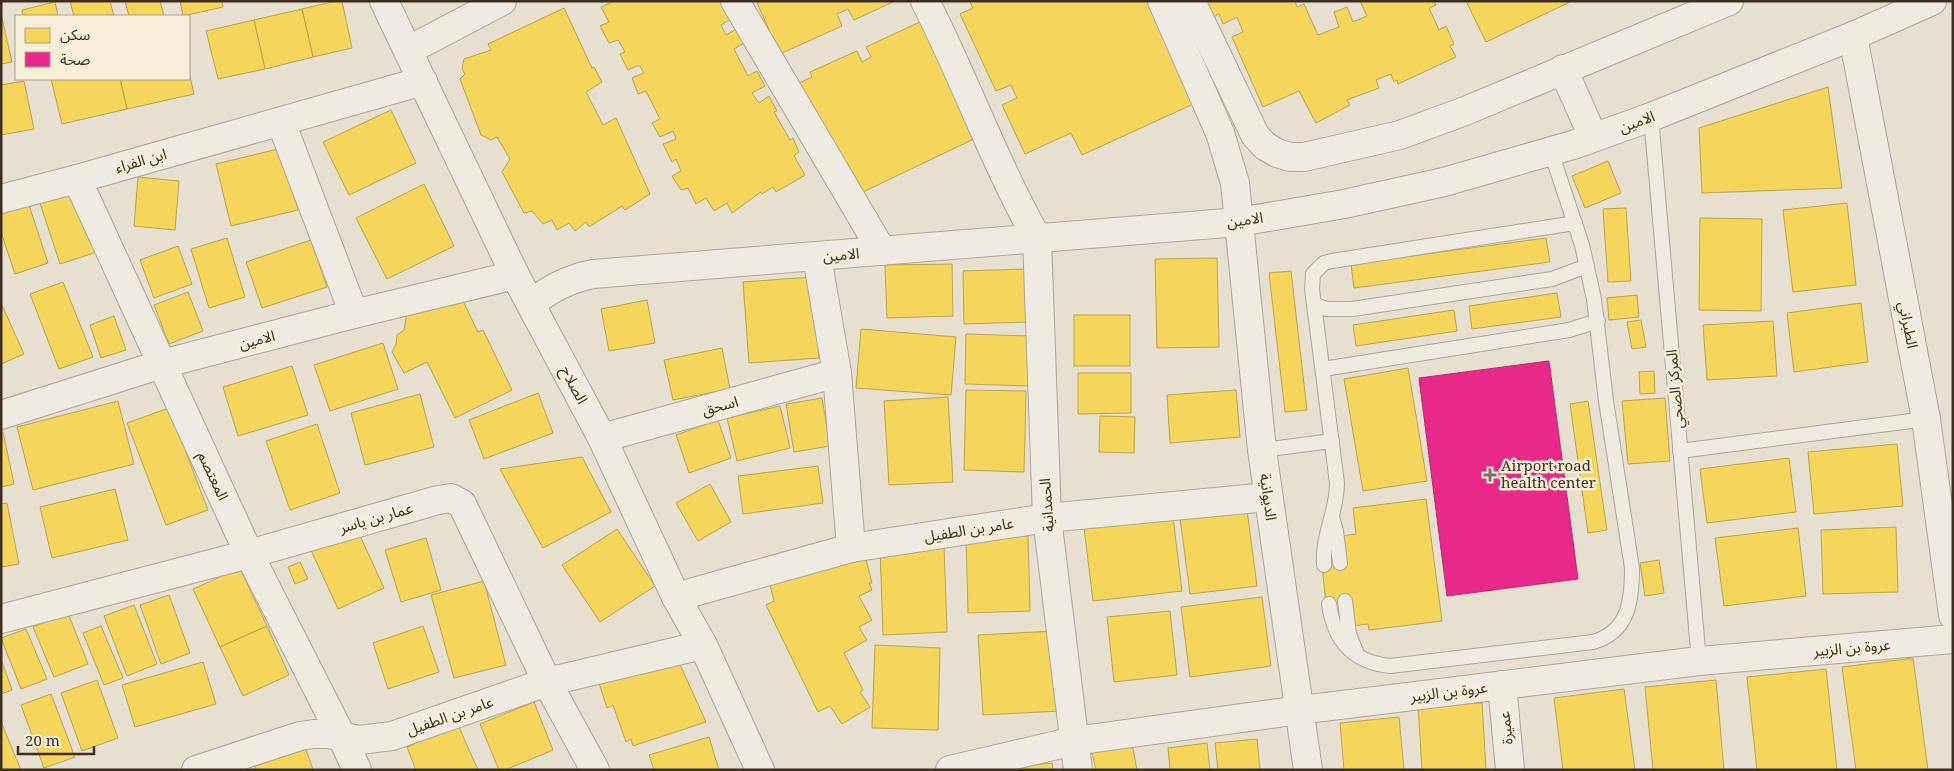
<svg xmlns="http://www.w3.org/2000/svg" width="1954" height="771" viewBox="0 0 1954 771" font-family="'Noto Serif','Noto Sans Arabic',serif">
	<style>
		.homes { fill: #f6d55c; stroke: #bea34a }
		.health { fill: #e7298a; stroke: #b42a6a }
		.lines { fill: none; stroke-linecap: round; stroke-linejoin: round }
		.service-casing { stroke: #ada599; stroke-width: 16 }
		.minor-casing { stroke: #ada599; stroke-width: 30 }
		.service { stroke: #efebe3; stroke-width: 14 }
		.minor { stroke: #efebe3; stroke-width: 28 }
		.poi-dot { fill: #786c5e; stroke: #f7eed8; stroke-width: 2 }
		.labels { text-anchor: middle; stroke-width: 5; stroke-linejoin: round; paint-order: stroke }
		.street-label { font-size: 15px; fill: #3d2e20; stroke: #f7eed8 }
		.poi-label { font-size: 15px; fill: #3d2e20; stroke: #f7eed8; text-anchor: start }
	</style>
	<rect width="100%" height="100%" fill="#e7e0d1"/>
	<g class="homes">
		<polygon points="70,1 110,1 114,16 74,16"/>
		<polygon points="125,1 160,1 164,16 129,16"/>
		<polygon points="180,1 222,1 223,7 183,16"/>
		<polygon points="336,1 342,1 352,48 313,57 302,9"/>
		<polygon points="614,1 723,1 733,18 721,25 726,35 736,29 744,43 734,49 748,76 757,71 765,86 752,93 759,103 769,96 777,111 774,112 790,140 793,138 799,152 794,156 805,175 776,192 773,187 762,194 761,192 732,213 727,203 714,211 706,198 696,204 688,188 681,190 672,176 681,171 676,159 672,162 663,144 676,139 673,131 660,137 652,123 660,119 646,91 638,94 632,78 644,73 639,65 628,70 620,54 625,52 618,40 609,43 600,26 609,22 601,7"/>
		<polygon points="761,1 895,1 854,20 848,9 837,14 842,26 780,54 757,3"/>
		<polygon points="972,1 1156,1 1202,100 1082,155 1071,133 1025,154 1002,105 1017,98 1011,85 996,91 960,14 973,8 970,2"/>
		<polygon points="1203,1 1295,1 1297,7 1304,4 1318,35 1339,27 1334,12 1347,7 1353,22 1367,16 1360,1 1434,1 1436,5 1429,8 1439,30 1446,26 1454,44 1450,46 1456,57 1398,84 1397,80 1394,82 1391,74 1376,80 1379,88 1347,100 1350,105 1316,123 1299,91 1263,107 1232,37 1243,32 1237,17 1223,24 1219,14 1211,18"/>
		<polygon points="1466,1 1572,1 1486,42"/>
		<polygon points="55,2 58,16 23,16 22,10"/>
		<polygon points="564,8 592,68 594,67 602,82 586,92 603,125 616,118 650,194 625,210 622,206 589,227 586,222 575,231 569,223 557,230 552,220 543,224 532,211 524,213 502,172 510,159 497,137 491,140 481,135 460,79 465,74 462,69 464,59 491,50 488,44"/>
		<polygon points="302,9 313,57 265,69 254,20"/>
		<polygon points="1,14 12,62 1,64"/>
		<polygon points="254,20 265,69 218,79 206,31"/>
		<polygon points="924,20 978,137 863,192 797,84 812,77 810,72 857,51 862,62 871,57 866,47"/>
		<polygon points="189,72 194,94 127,109 120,79 189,79"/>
		<polygon points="51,79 120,79 127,109 62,124"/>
		<polygon points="24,81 34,129 1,135 1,85"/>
		<polygon points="1828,87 1842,188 1702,193 1699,128"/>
		<polygon points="391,110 416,163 349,195 323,142"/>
		<polygon points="282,148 298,210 231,226 216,164"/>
		<polygon points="1608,161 1621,193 1585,208 1572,176"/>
		<polygon points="138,177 179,181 175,230 134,226"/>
		<polygon points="424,184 454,246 387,279 356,218"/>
		<polygon points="79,189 100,251 60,264 40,203"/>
		<polygon points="27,199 48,263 15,274 1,232 1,207"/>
		<polygon points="1847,203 1856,285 1793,292 1783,210"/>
		<polygon points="1626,208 1631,281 1608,282 1603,209"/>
		<polygon points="1700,218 1762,219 1761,311 1699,310"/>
		<polygon points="227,238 245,297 209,308 191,249"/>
		<polygon points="1546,238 1550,262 1354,288 1351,264"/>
		<polygon points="311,240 327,287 262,308 246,262"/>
		<polygon points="178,246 192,284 154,298 140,260"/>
		<polygon points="1217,258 1219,347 1157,348 1155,259"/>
		<polygon points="952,264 953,316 887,318 885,265"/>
		<polygon points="1026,269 1028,322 964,324 963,271"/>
		<polygon points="1291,271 1307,410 1285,412 1269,273"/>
		<polygon points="812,277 819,358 749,363 743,282"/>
		<polygon points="63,282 93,357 59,369 30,294"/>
		<polygon points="188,292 203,331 169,344 154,305"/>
		<polygon points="1557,293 1561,317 1472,329 1469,306"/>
		<polygon points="1637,295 1639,317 1609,320 1607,298"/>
		<polygon points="462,299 478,332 483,330 512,390 455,418 427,362 404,373 392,352 396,344 397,335 404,330 407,312"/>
		<polygon points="647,300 655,343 609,351 601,309"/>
		<polygon points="1,303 24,354 1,364"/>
		<polygon points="1861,303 1868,362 1794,372 1787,313"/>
		<polygon points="1454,310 1457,331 1356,346 1353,325"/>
		<rect x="1074" y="315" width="56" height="51"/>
		<polygon points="114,316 126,350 101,358 90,325"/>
		<polygon points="1641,320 1646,347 1632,349 1627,322"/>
		<polygon points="1773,321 1777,376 1707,380 1703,325"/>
		<polygon points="861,329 956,337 951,395 856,388"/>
		<polygon points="966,334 1031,336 1030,386 965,384"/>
		<polygon points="383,343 398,389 330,411 314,365"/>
		<polygon points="722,348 730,389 673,400 664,360"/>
		<polygon points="292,366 308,415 238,436 223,387"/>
		<polygon points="1408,368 1427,481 1363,491 1344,379"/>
		<polygon points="1654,371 1655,393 1640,394 1639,372"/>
		<polygon points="1078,373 1131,373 1131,413 1078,414"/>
		<polygon points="966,390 1026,391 1024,472 964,470"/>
		<polygon points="1236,390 1240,437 1170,443 1167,395"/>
		<polygon points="538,393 553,433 484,459 469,420"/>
		<polygon points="420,394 434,447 365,465 351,413"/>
		<polygon points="948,397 953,482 889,485 884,401"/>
		<polygon points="822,398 830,446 794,452 786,404"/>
		<polygon points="1665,398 1670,461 1628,464 1622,401"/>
		<polygon points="118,401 134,464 33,490 17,427"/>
		<polygon points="1588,401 1607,530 1588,533 1570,404"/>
		<polygon points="780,406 790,448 737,461 727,418"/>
		<polygon points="169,408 208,510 166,525 127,423"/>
		<polygon points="1100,416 1135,417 1134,453 1099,452"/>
		<polygon points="718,420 731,458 689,473 676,435"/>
		<polygon points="317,424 340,493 290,510 266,441"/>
		<polygon points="1,432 3,432 14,484 1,487"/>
		<polygon points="1897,444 1903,506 1814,514 1808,452"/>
		<polygon points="582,457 611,512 543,548 500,469"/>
		<polygon points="1789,458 1796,512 1707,523 1700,469"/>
		<polygon points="818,466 823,503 743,514 738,476"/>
		<polygon points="710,484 731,522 698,541 676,503"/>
		<polygon points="115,489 128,540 52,558 40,507"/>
		<polygon points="1426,499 1442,621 1369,630 1368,624 1352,626 1349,601 1326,604 1322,565 1343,563 1341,536 1356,534 1353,508"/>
		<polygon points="7,503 19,564 1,567 1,504"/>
		<polygon points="1247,510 1257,586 1190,594 1180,518"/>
		<polygon points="1173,517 1182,591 1093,601 1084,528"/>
		<polygon points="356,527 384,588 338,609 310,548"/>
		<polygon points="1896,527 1898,592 1823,594 1821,530"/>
		<polygon points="1798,528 1806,596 1724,606 1715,538"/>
		<polygon points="617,529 655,586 600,622 562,565"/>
		<polygon points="1028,536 1030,611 968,613 966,538"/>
		<polygon points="426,538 441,590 401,602 385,550"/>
		<polygon points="944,545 947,632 883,635 880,548"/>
		<polygon points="864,552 872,583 869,583 872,590 859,596 872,620 859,627 867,640 844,653 863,690 860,692 870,707 842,724 830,706 818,712 766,605 774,601 768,576"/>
		<polygon points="1659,560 1664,593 1645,596 1640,563"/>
		<polygon points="300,562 308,579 295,584 288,567"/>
		<polygon points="240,568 267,626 220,647 193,589"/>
		<polygon points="484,581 506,665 454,678 431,595"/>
		<polygon points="169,595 190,653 161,664 140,605"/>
		<polygon points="1262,597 1271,666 1190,677 1181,607"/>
		<polygon points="134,605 157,664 127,676 104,616"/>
		<polygon points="1170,611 1177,675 1114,682 1107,617"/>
		<polygon points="68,613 88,664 54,677 33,627"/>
		<polygon points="101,626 123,678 104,685 83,633"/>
		<polygon points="267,626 289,675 243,696 220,647"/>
		<polygon points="423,626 439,672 388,689 373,643"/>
		<polygon points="26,629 47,679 21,689 1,638"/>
		<polygon points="1055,631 1060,711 983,715 978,635"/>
		<polygon points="875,645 940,648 938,730 872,728"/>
		<polygon points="677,658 706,722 633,746 631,739 626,742 613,705 607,708 599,683"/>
		<polygon points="1913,658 1928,770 1856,770 1842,667"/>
		<polygon points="1,659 12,690 1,694"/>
		<polygon points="203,662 216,704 135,727 122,685"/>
		<polygon points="1826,669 1837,770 1757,770 1747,677"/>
		<polygon points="97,680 118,738 82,751 61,693"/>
		<polygon points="1716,680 1724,770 1653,770 1645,687"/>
		<polygon points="1624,689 1635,770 1563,770 1554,698"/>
		<polygon points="51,694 75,757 44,768 21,705"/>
		<polygon points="534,702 553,750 505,770 499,770 480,724"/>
		<polygon points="1482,703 1486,770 1422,770 1418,706"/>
		<polygon points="1399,717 1404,770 1344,770 1340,723"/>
		<polygon points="1,722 21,770 1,770"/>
		<polygon points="458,725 478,770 416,770 407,747"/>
		<polygon points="709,737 719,770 654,770 649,755"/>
		<polygon points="1257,739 1260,770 1218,770 1215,743"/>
		<polygon points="1207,743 1210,770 1170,770 1168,748"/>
		<polygon points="1132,744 1137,770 1096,770 1092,752"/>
		<polygon points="306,749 313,770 256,770 255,766"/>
		<polygon points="1052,763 1053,770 1005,770 1005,768"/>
	</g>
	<polygon class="health" points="1549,361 1578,579 1447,596 1419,378"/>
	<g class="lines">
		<defs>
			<g id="service">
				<polyline points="1651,117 1699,661"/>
				<polyline points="1314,305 1327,309 1352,309 1552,279 1587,266"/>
				<polyline points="1323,369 1569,330 1598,321"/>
				<polyline points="1262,450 1332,441"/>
				<polyline points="1680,451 1926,419"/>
				<polyline points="1332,517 1336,531 1340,563"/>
				<path d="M 1324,565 C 1322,534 1337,513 1337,483 L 1312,289 L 1313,274 L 1324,263 L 1332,261 L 1575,223"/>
				<polyline points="1345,601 1349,634 1357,654"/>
				<path d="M 1329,604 C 1334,640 1352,662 1390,666 L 1593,642 C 1629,632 1632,600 1632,568 L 1606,401 L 1594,299 L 1582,245 L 1551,152"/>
			</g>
			<g id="minor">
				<polyline points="384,1 515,275 602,438 676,597 703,645 760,770"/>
				<polyline points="735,1 882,251"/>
				<path d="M 925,1 C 965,79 994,162 1037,238 L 1047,518 L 1078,770"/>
				<polyline points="1162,1 1220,133 1235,183 1262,450 1308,770"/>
				<polyline points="1191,1 1255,135 1265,146 1277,153 1290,157 1304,157 1400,135 1465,111 1729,1"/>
				<polyline points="1853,36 1926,419 1953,615"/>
				<polyline points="409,50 502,1"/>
				<polyline points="1563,69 1593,137"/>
				<polyline points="281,122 354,314"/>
				<polyline points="77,179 249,554 342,737 357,770"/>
				<polyline points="1,199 77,179 423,81"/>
				<polyline points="817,257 837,373 851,548"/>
				<path d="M 531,304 C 550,288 569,279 593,274 L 1239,222 L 1344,204 L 1444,182 L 1576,144 L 1651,117 L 1853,36 L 1932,1"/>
				<polyline points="1,415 162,364 354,314 515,275"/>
				<polyline points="602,438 837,373"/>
				<polyline points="676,597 851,548 1047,518 1268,497"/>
				<polyline points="1,619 249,554 438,500 451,498 462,504 547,682 595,770"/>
				<polyline points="1502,685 1510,770"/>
				<polyline points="196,770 300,736 314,734 328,734 359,740 392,736 547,682 703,645"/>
				<polyline points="950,770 1074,741 1300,710 1699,661 1953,639"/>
			</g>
		</defs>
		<use href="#service" class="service-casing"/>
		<use href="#minor" class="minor-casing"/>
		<use href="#service" class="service"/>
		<use href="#minor" class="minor"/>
	</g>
	<path class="poi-dot" d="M1487.5 467.5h5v5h5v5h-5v5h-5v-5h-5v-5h5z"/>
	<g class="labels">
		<g class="street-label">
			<text transform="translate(1637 122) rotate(-20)" y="5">الامين</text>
			<text transform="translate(141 161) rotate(-16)" y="5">ابن الفراء</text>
			<text transform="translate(1245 220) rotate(-8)" y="5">الامين</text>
			<text transform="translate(841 255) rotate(-5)" y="5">الامين</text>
			<text transform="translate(1908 325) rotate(79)" y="5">الطبراني</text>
			<text transform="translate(257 340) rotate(-14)" y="5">الامين</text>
			<text transform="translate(574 385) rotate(62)" y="5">الصلاح</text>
			<text transform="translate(1675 389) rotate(-95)" y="5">المركز الصحي</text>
			<text transform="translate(720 406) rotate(-15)" y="5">اسحق</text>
			<text transform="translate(213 476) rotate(65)" y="5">المعتصم</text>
			<text transform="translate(1268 497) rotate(82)" y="5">الديوانية</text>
			<text transform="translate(1047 505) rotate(-94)" y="5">الحمدانية</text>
			<text transform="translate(376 518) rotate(-16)" y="5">عمار بن ياسر</text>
			<text transform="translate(969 530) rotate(-9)" y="5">عامر بن الطفيل</text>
			<text transform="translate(1852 648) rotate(-5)" y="5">عروة بن الزبير</text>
			<text transform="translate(1449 692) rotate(-7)" y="5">عروة بن الزبير</text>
			<text transform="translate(450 716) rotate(-19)" y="5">عامر بن الطفيل</text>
			<text transform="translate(1506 728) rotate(-96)" y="5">عميرة</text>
		</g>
		<g class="poi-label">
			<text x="1501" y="471">Airport road<tspan x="1501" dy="17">health center</tspan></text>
		</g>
	</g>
	<rect width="1954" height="771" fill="none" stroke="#3d2e20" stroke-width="5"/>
	<rect x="15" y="15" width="175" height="65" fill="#f7eed8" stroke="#ada18e"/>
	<rect x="25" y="28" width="25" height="15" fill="#f6d55c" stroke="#ada18e"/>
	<text x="60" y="40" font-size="15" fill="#3d2e20">سكن</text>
	<rect x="25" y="52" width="25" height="15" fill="#e7298a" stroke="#ada18e"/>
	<text x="60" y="65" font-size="15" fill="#3d2e20">صحة</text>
	<path d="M18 746v8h76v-8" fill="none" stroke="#3d2e20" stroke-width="2.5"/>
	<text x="25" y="746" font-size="15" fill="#3d2e20" stroke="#f7eed8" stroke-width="4" paint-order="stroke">20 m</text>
</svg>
